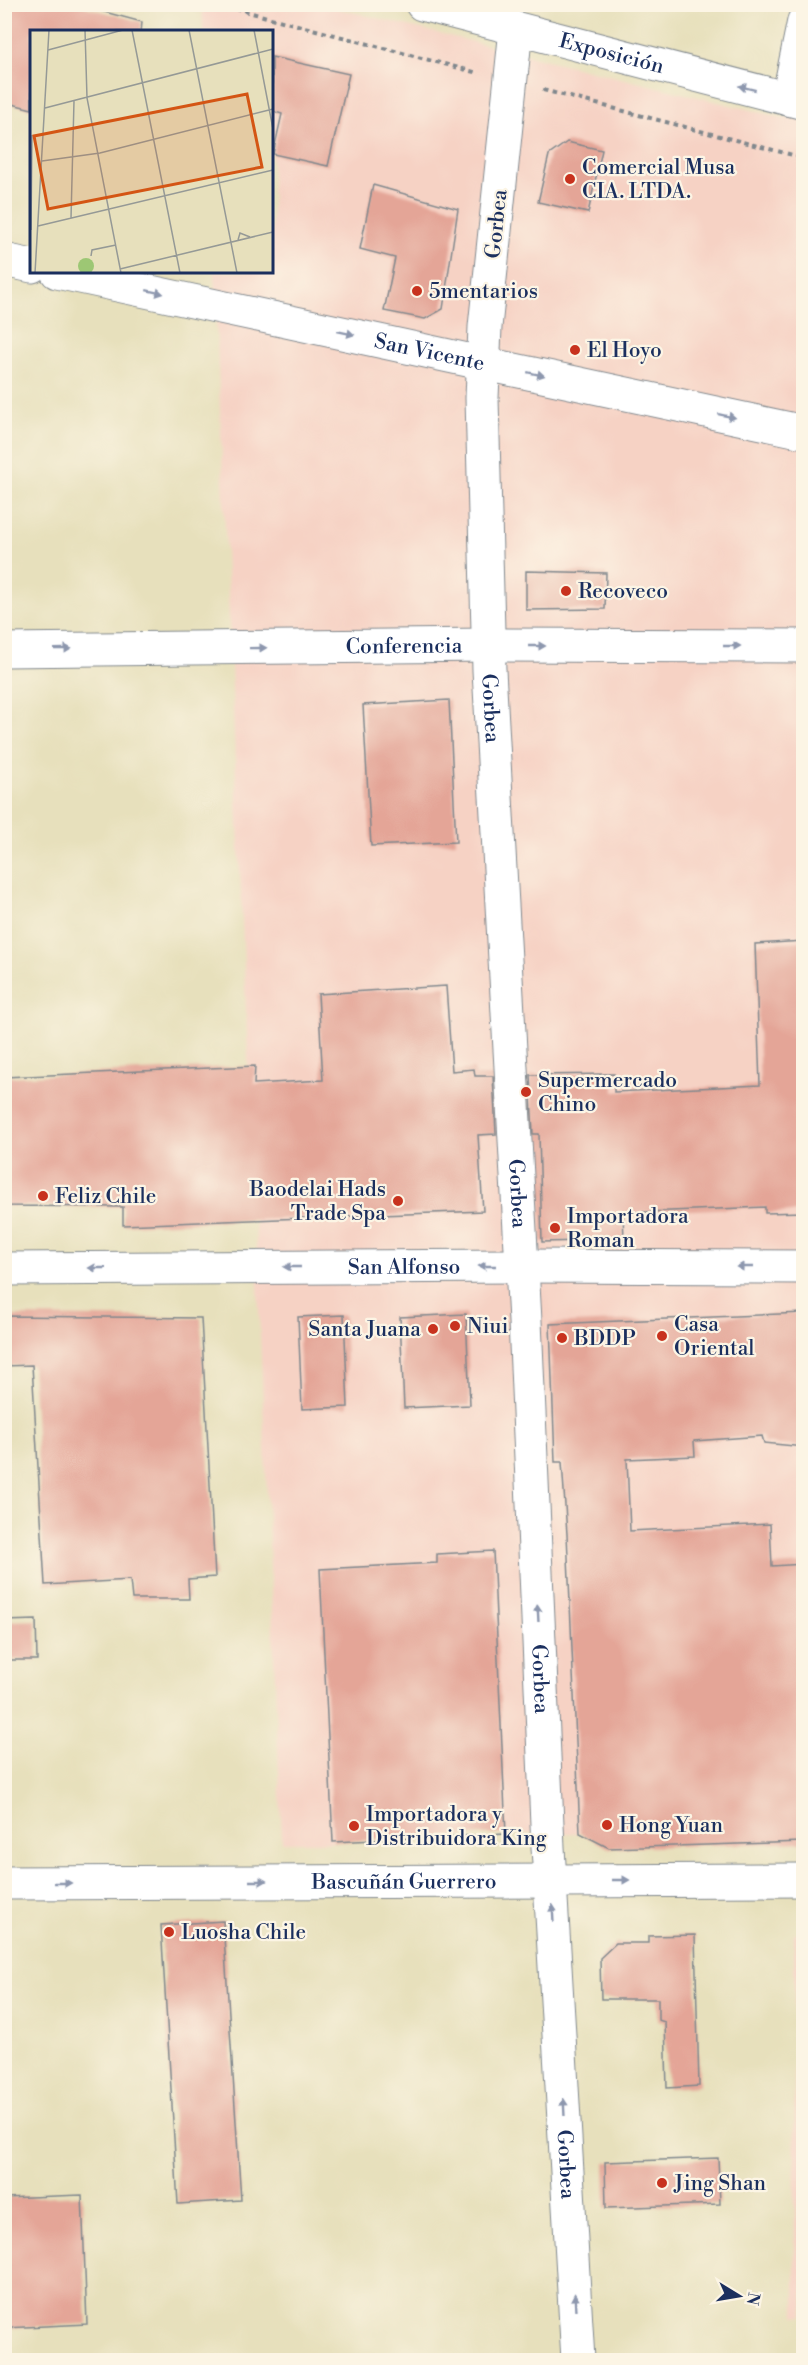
<svg xmlns="http://www.w3.org/2000/svg" width="808" height="2365" viewBox="0 0 808 2365" font-family="'Libre Bodoni',serif">
	<style>
		.built { fill: #f6d2c4 }
		.building { fill: #e4a597 }
		.lines { fill: none; stroke-linecap: round; stroke-linejoin: round }
		.minor-casing { stroke: #81888d; stroke-width: 35 }
		.major-casing { stroke: #81888d; stroke-width: 35 }
		.path { stroke: #81888d; stroke-width: 4; stroke-dasharray: 4.5 4.5; stroke-linecap: butt }
		.minor { stroke: #fff; stroke-width: 33 }
		.major { stroke: #fff; stroke-width: 33 }
		.oneway { fill: #8d97ae }
		.poi-dot { fill: #c8321e; stroke: #fcf5e5; stroke-width: 2 }
		.labels { text-anchor: middle; stroke-width: 4.5; stroke-linejoin: round; paint-order: stroke }
		.street-label { font-size: 21px; fill: #1b2f5e; stroke: #fcf5e5 }
		.poi-label { font-size: 21px; fill: #1b2f5e; stroke: #fcf5e5; text-anchor: start }
		.inset-road { fill: none; stroke: #959996; stroke-width: 1.5 }
		.view { fill: #d45514; fill-opacity: 0.15; stroke: #d45514; stroke-width: 3 }
		.inset-edge { fill: none; stroke: #1b2f5e; stroke-width: 3 }
	</style>
	<rect width="100%" height="100%" fill="#fcf5e5"/>
	<filter id="ink" filterUnits="userSpaceOnUse"><feTurbulence type="fractalNoise" baseFrequency=".0167" numOctaves="2"/><feDisplacementMap in="SourceGraphic" scale="12" xChannelSelector="R" yChannelSelector="G"/><feConvolveMatrix kernelMatrix="1 2 1 2 8 2 1 2 1" color-interpolation-filters="sRGB"/></filter>
	<filter id="wash" filterUnits="userSpaceOnUse"><feTurbulence type="fractalNoise" baseFrequency=".008" numOctaves="4" result="noise"/><feDisplacementMap in="SourceGraphic" scale="24" xChannelSelector="R" yChannelSelector="G"/><feGaussianBlur stdDeviation="1.35" result="paint"/><feColorMatrix in="noise" values="0 0 0 0 0 0 0 0 0 0 0 0 0 0 0 0 0 1.4 0 .05"/><feComposite in="paint" operator="in"/></filter>
	<g filter="url(#wash)">
		<rect width="100%" height="100%" fill="#e7e0bc"/>
		<g class="built">
			<polygon points="202,5 323,5 787,119 803,34 803,1842 609,1848 580,1833 506,1834 333,1842 282,1842 214,272 272,272 272,32 203,31"/>
			<polygon points="794,1933 804,1933 804,2315 795,2316"/>
		</g>
		<g id="blocks">
			<g class="building">
				<polygon points="4,4 75,4 142,22 141,32 32,32 32,109 4,102"/>
				<polygon points="272,57 349,74 328,166 273,154 282,114 272,111"/>
				<polygon points="567,142 602,150 588,213 538,202 549,155"/>
				<polygon points="373,185 458,209 443,309 425,319 384,311 395,258 360,249"/>
				<polygon points="526,571 606,573 605,609 526,610"/>
				<polygon points="449,700 456,842 371,846 363,705"/>
				<polygon points="804,941 804,1212 765,1213 765,1207 623,1213 624,1240 542,1242 539,1134 533,1134 530,1075 614,1074 614,1092 760,1085 755,944"/>
				<polygon points="446,986 452,1071 474,1069 475,1076 493,1076 496,1134 478,1135 483,1211 123,1225 123,1207 4,1206 4,1077 255,1066 254,1084 323,1080 318,994"/>
				<polygon points="804,1313 804,1447 764,1443 762,1436 694,1441 695,1456 627,1459 630,1531 770,1524 772,1566 804,1564 804,1842 609,1848 580,1833 567,1534 562,1462 555,1462 550,1324"/>
				<polygon points="466,1314 470,1405 404,1408 400,1317"/>
				<polygon points="344,1315 348,1407 302,1409 298,1317"/>
				<polygon points="4,1316 201,1318 215,1577 188,1579 189,1599 132,1599 130,1580 45,1585 32,1365 4,1366"/>
				<polygon points="493,1551 506,1834 333,1842 320,1569 437,1563 437,1554"/>
				<polygon points="36,1620 37,1660 4,1660 4,1621"/>
				<polygon points="223,1921 241,2200 178,2204 161,1925"/>
				<polygon points="695,1935 699,2086 667,2088 665,2022 658,2020 658,1999 601,1999 600,1958 616,1943 648,1943 648,1936"/>
				<polygon points="718,2158 720,2204 606,2208 605,2162"/>
				<polygon points="82,2195 87,2324 4,2328 4,2198"/>
			</g>
		</g>
	</g>
	<g filter="url(#ink)">
		<use href="#blocks" fill-opacity="0" stroke="#81888d" stroke-width="1.5"/>
		<g class="lines">
			<defs>
				<g id="minor">
					<path id="s1" d="M 516,29 L 485,327 L 482,398 L 489,670 L 525,1321 L 548,1847 L 578,2360"/>
					<polyline points="788,99 804,21"/>
					<polyline points="4,260 32,266"/>
					<path id="s2" d="M 57,272 L 804,432"/>
					<path id="s3" d="M 4,650 L 489,645 L 804,646"/>
					<path id="s4" d="M 4,1269 L 522,1266 L 804,1267"/>
					<path id="s5" d="M 4,1883 L 804,1880"/>
				</g>
				<g id="major">
					<path id="s6" d="M 422,4 L 804,103"/>
				</g>
			</defs>
			<use href="#minor" class="minor-casing"/>
			<use href="#major" class="major-casing"/>
			<g class="path">
				<polyline points="218,4 478,73"/>
				<polyline points="543,90 804,158"/>
			</g>
			<use href="#minor" class="minor"/>
			<use href="#major" class="major"/>
		</g>
		<defs><path id="oneway-solid" d="M-6-.8H1V-3.2L6.5 0L1 3.2V.8H-6Z" transform="scale(1.5)"/></defs>
		<g class="oneway">
			<use href="#oneway-solid" transform="translate(747 88) rotate(-166)"/>
			<use href="#oneway-solid" transform="translate(155 292) rotate(12)"/>
			<use href="#oneway-solid" transform="translate(346 333) rotate(12)"/>
			<use href="#oneway-solid" transform="translate(536 374) rotate(12)"/>
			<use href="#oneway-solid" transform="translate(727 416) rotate(12)"/>
			<use href="#oneway-solid" transform="translate(537 646)"/>
			<use href="#oneway-solid" transform="translate(732 646)"/>
			<use href="#oneway-solid" transform="translate(258 648) rotate(-1)"/>
			<use href="#oneway-solid" transform="translate(63 649) rotate(-1)"/>
			<use href="#oneway-solid" transform="translate(487 1266) rotate(180)"/>
			<use href="#oneway-solid" transform="translate(292 1267) rotate(180)"/>
			<use href="#oneway-solid" transform="translate(745 1267) rotate(-180)"/>
			<use href="#oneway-solid" transform="translate(97 1268) rotate(180)"/>
			<use href="#oneway-solid" transform="translate(538 1613) rotate(-93)"/>
			<use href="#oneway-solid" transform="translate(621 1880)"/>
			<use href="#oneway-solid" transform="translate(258 1881)"/>
			<use href="#oneway-solid" transform="translate(63 1883)"/>
			<use href="#oneway-solid" transform="translate(553 1913) rotate(-93)"/>
			<use href="#oneway-solid" transform="translate(564 2107) rotate(-93)"/>
			<use href="#oneway-solid" transform="translate(575 2302) rotate(-93)"/>
		</g>
	</g>
	<g class="poi-dot">
		<circle cx="570" cy="179" r="6"/>
		<circle cx="417" cy="291" r="6"/>
		<circle cx="575" cy="350" r="6"/>
		<circle cx="566" cy="591" r="6"/>
		<circle cx="526" cy="1092" r="6"/>
		<circle cx="43" cy="1196" r="6"/>
		<circle cx="398" cy="1201" r="6"/>
		<circle cx="555" cy="1228" r="6"/>
		<circle cx="455" cy="1326" r="6"/>
		<circle cx="433" cy="1329" r="6"/>
		<circle cx="662" cy="1336" r="6"/>
		<circle cx="562" cy="1338" r="6"/>
		<circle cx="607" cy="1825" r="6"/>
		<circle cx="354" cy="1826" r="6"/>
		<circle cx="169" cy="1932" r="6"/>
		<circle cx="662" cy="2183" r="6"/>
	</g>
	<g class="labels">
		<g class="street-label">
			<text dy="7" stroke="none"><textPath href="#s6" startOffset="196">Exposición</textPath></text>
			<text transform="translate(496 224) rotate(-84)" y="7">Gorbea</text>
			<text dy="7" stroke="none"><textPath href="#s2" startOffset="381">San Vicente</textPath></text>
			<text dy="7" stroke="none"><textPath href="#s3" startOffset="400">Conferencia</textPath></text>
			<text dy="7" stroke="none"><textPath href="#s1" startOffset="681">Gorbea</textPath></text>
			<text dy="7" stroke="none"><textPath href="#s1" startOffset="1167">Gorbea</textPath></text>
			<text dy="7" stroke="none"><textPath href="#s4" startOffset="400">San Alfonso</textPath></text>
			<text dy="7" stroke="none"><textPath href="#s1" startOffset="1653">Gorbea</textPath></text>
			<text dy="7" stroke="none"><textPath href="#s5" startOffset="400">Bascuñán Guerrero</textPath></text>
			<text dy="7" stroke="none"><textPath href="#s1" startOffset="2139">Gorbea</textPath></text>
		</g>
		<g class="poi-label">
			<text x="582" y="174">Comercial Musa<tspan x="582" dy="24">CIA. LTDA.</tspan></text>
			<text x="429" y="298">5mentarios</text>
			<text x="587" y="357">El Hoyo</text>
			<text x="578" y="598">Recoveco</text>
			<text x="538" y="1087">Supermercado<tspan x="538" dy="24">Chino</tspan></text>
			<text x="386" y="1196" text-anchor="end">Baodelai Hads<tspan x="386" dy="24">Trade Spa</tspan></text>
			<text x="55" y="1203">Feliz Chile</text>
			<text x="567" y="1223">Importadora<tspan x="567" dy="24">Roman</tspan></text>
			<text x="674" y="1331">Casa<tspan x="674" dy="24">Oriental</tspan></text>
			<text x="467" y="1333">Niui</text>
			<text x="421" y="1336" text-anchor="end">Santa Juana</text>
			<text x="574" y="1345">BDDP</text>
			<text x="366" y="1821">Importadora y<tspan x="366" dy="24">Distribuidora King</tspan></text>
			<text x="619" y="1832">Hong Yuan</text>
			<text x="181" y="1939">Luosha Chile</text>
			<text x="674" y="2190">Jing Shan</text>
		</g>
	</g>
	<g transform="translate(30 30)">
		<rect width="243" height="243" fill="#e7e0bc"/>
		<path d="M48 236a8 8 0 1 1 16 0a8 8 0 1 1-16 0Z" fill="#9dc774"/>
		<path class="inset-road" d="M 55,0 L 57,68 L 91,243M 102,0 L 150,243M 159,0 L 207,243M 224,0 L 243,99M 18,20 L 93,0M 15,78 L 243,19M 12,131 L 70,123 L 243,79M 41,188 L 44,71M 8,196 L 243,140M 1,200 L 2,105M 208,210 L 210,203 L 220,207M 61,226 L 62,220 L 86,215M 90,239 L 243,202M 5,243 L 19,0"/>
		<path class="view" d="M 217,64 L 232,137 L 18,179 L 4,106 Z"/>
		<rect width="243" height="243" class="inset-edge"/>
	</g>
	<rect width="808" height="2365" fill="none" stroke="#fcf5e5" stroke-width="24"/>
	<g transform="translate(739 2296) rotate(101)" stroke="#fcf5e5" stroke-width="4.5" paint-order="stroke">
	<path d="M0-4.5L10 22L0 15L-10 22Z" fill="#1b2f5e"/>
	<text y="-9" font-size="16" font-weight="bold" text-anchor="middle" fill="#1b2f5e">N</text>
	</g>
</svg>
